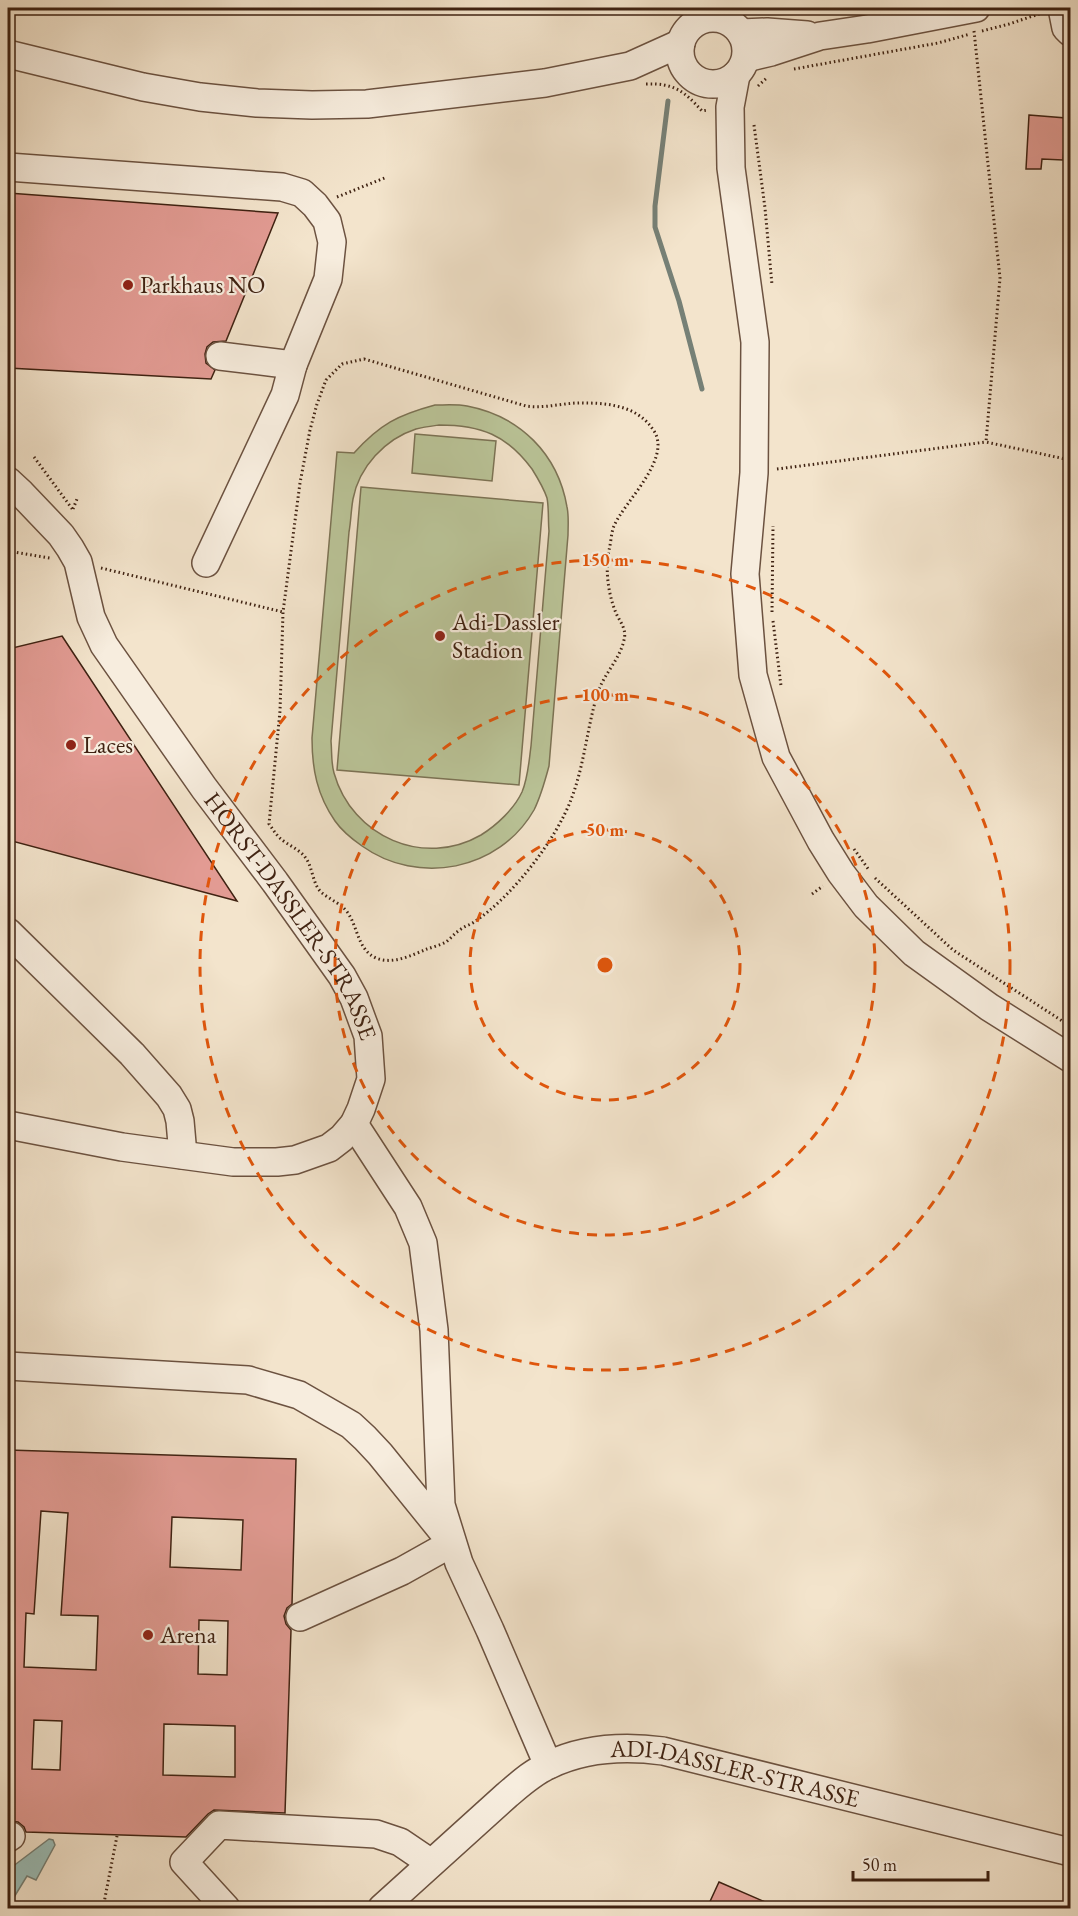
<svg xmlns="http://www.w3.org/2000/svg" width="1078" height="1916" viewBox="0 0 1078 1916" font-family="'EB Garamond',serif">
	<style>
		.green { fill: #bac498; stroke: #7c7355; stroke-width: 1.5; fill-rule: evenodd }
		.water { fill: #9bbeb8; stroke: #768076; stroke-width: 1.5 }
		.lines { fill: none; stroke-linecap: round; stroke-linejoin: round }
		.stream { stroke: #768076; stroke-width: 5 }
		.building { fill: #e29b93; stroke: #3f2212; stroke-width: 1.5; fill-rule: evenodd }
		.minor-casing { stroke: #6c5240; stroke-width: 30 }
		.path { stroke: #3f2212; stroke-width: 3; stroke-dasharray: 1.5 3; stroke-linecap: butt }
		.minor { stroke: #f7edde; stroke-width: 27 }
		.ring { fill: none; stroke: #e0560c; stroke-width: 3; stroke-dasharray: 10 8 }
		.poi-dot { fill: #8f2418; stroke: #f7edde; stroke-width: 2 }
		.labels { text-anchor: middle; stroke-width: 4.5; stroke-linejoin: round; paint-order: stroke }
		.poi-label { font-size: 24px; fill: #3f2212; stroke: #f7edde; text-anchor: start }
		.street-label { font-size: 24px; fill: #3f2212; stroke: #f7edde }
		.centre { fill: #e0560c; stroke: #f7edde; stroke-width: 3 }
		.ring-label { font-size: 18px; text-anchor: middle; font-weight: bold; fill: #e0560c; stroke: #f7edde; stroke-width: 4.5; stroke-linejoin: round; paint-order: stroke }
	</style>
	<rect width="100%" height="100%" fill="#f3e4cc"/>
	<filter id="stains"><feTurbulence type="fractalNoise" baseFrequency=".00333" numOctaves="4"/><feColorMatrix values="0 0 0 0 .2 0 0 0 0 .09 0 0 0 0 .02 0 0 0 .5 -.17"/></filter>
	<radialGradient id="worn" r=".72"><stop offset=".6" stop-color="#630" stop-opacity="0"/><stop offset="1" stop-color="#630" stop-opacity=".3"/></radialGradient>
	<g class="green">
		<polygon points="815,8 838,8 840,13 818,14"/>
		<path d="M 435,405 C 445,405 457,404 467,406 C 520,416 558,454 567,507 C 569,516 568,526 568,535 L 549,766 C 545,781 541,796 534,810 C 499,871 418,886 362,846 C 352,839 342,831 335,821 C 317,795 312,769 312,738 L 337,452 L 354,453 C 380,424 398,415 435,405 ZM 439,425 C 481,425 507,435 532,469 C 537,477 544,489 547,498 C 549,508 548,521 549,531 L 531,746 C 529,761 528,778 522,792 C 514,809 497,825 481,835 C 424,868 352,837 334,773 C 331,763 332,752 331,741 L 349,532 C 351,521 351,510 353,499 C 359,467 385,439 416,429 C 424,427 432,426 439,425 Z"/>
		<polygon points="415,434 496,441 492,481 412,473"/>
		<polygon points="361,487 543,503 519,785 337,770"/>
	</g>
	<polygon class="water" points="49,1839 53,1840 55,1845 36,1880 27,1876 8,1907 8,1870"/>
	<g class="lines">
		<polyline class="stream" points="668,101 655,206 655,227 679,301 702,389"/>
	</g>
	<g class="building">
		<polygon points="1029,115 1066,118 1063,160 1042,159 1041,169 1026,169"/>
		<polygon points="8,193 278,213 226,341 213,342 207,347 205,354 206,363 215,370 211,379 8,368"/>
		<polygon points="62,636 237,901 8,840 8,649"/>
		<path d="M 8,1450 L 296,1459 L 292,1604 L 287,1608 L 284,1616 L 286,1624 L 291,1630 L 285,1813 L 214,1810 L 208,1814 L 186,1837 L 26,1832 L 24,1827 L 18,1822 L 8,1821 ZM 41,1511 L 68,1513 L 61,1615 L 98,1616 L 96,1670 L 24,1667 L 26,1613 L 34,1614 ZM 172,1517 L 243,1520 L 241,1570 L 170,1567 ZM 199,1620 L 228,1621 L 227,1675 L 198,1674 ZM 34,1720 L 62,1721 L 60,1770 L 32,1769 ZM 164,1724 L 235,1726 L 235,1777 L 163,1775 Z"/>
		<polygon points="719,1882 779,1908 707,1908"/>
	</g>
	<g class="lines">
		<defs>
			<g id="minor">
				<polyline points="1062,8 1066,28 1070,32"/>
				<circle cx="713" cy="51" r="33"/>
				<polyline points="741,33 767,32 807,35"/>
				<polyline points="8,54 143,87 200,97 257,103 312,105 367,104 545,83 630,66 681,43"/>
				<polyline points="746,58 771,52 820,36 867,29 976,8"/>
				<polyline points="736,75 730,107 731,168 755,342 754,473 745,574 753,675 776,757 821,841 841,873 866,906 914,953 989,1007 1070,1058"/>
				<polyline points="8,167 282,187 302,193 315,205 327,221 332,242 328,279 293,365 285,395 206,563"/>
				<polyline points="220,356 293,365"/>
				<path id="s1" d="M 8,481 L 21,493 L 61,535 L 70,548 L 78,562 L 91,617 L 104,645 L 204,788 L 275,882 L 342,976 L 354,998 L 368,1036 L 371,1079 L 361,1109 L 354,1124 L 342,1138 L 329,1148 L 295,1160 L 277,1162 L 233,1162 L 122,1147 L 8,1125"/>
				<polyline points="8,932 132,1054 169,1096 177,1109 180,1121 183,1155"/>
				<polyline points="354,1124 408,1207 423,1243 434,1330 441,1505 459,1563 490,1630 548,1765"/>
				<polyline points="8,1366 248,1380 299,1395 351,1425 365,1438 380,1454 452,1543 402,1571 300,1617"/>
				<polyline points="8,1838 11,1836"/>
				<polyline points="226,1908 184,1862 219,1825 376,1834 400,1842 431,1863"/>
				<path id="s2" d="M 382,1908 L 507,1795 C 520,1784 533,1772 549,1765 C 584,1748 625,1746 663,1751 L 1070,1852"/>
			</g>
		</defs>
		<use href="#minor" class="minor-casing"/>
		<g class="path">
			<polyline points="697,8 702,20"/>
			<polyline points="974,31 1000,278 986,442 1070,460"/>
			<polyline points="982,31 1009,24 1042,13"/>
			<polyline points="794,69 938,43 970,34"/>
			<path d="M 646,84 C 674,83 684,91 702,111 L 708,110"/>
			<polyline points="758,86 768,77"/>
			<polyline points="754,125 765,208 772,285"/>
			<polyline points="337,197 387,177"/>
			<path d="M 364,359 L 526,406 C 546,409 565,402 585,403 C 611,403 639,407 654,431 C 672,459 624,502 614,526 C 611,533 611,543 609,550 C 605,569 608,594 616,613 C 620,622 627,629 624,640 C 620,659 604,674 598,692 C 587,727 585,762 572,797 C 557,839 511,898 474,922 C 470,925 465,926 461,929 C 455,933 451,938 446,942 C 440,945 433,947 427,949 C 412,955 393,965 376,958 C 358,950 358,928 348,913 C 341,903 330,900 321,892 C 312,883 313,867 305,857 C 300,850 288,845 281,839 C 276,835 273,829 269,824 L 280,711 L 283,612 L 300,483 L 310,430 L 317,404 L 326,380 L 342,364 Z"/>
			<polyline points="34,457 73,510"/>
			<polyline points="777,469 986,442"/>
			<polyline points="73,509 77,499"/>
			<polyline points="8,551 50,558"/>
			<polyline points="101,568 283,612"/>
			<polyline points="772,612 773,526"/>
			<polyline points="773,621 781,686"/>
			<polyline points="854,849 869,870"/>
			<polyline points="875,878 953,950 1070,1026"/>
			<polyline points="812,894 823,886"/>
			<polyline points="103,1908 117,1836"/>
		</g>
		<use href="#minor" class="minor"/>
	</g>
	<g class="ring">
		<circle cx="605" cy="965" r="135"/>
		<circle cx="605" cy="965" r="270"/>
		<circle cx="605" cy="965" r="405"/>
	</g>
	<g class="poi-dot">
		<circle cx="128" cy="285" r="6"/>
		<circle cx="440" cy="636" r="6"/>
		<circle cx="71" cy="745" r="6"/>
		<circle cx="148" cy="1635" r="6"/>
	</g>
	<g class="labels">
		<g class="poi-label">
			<text x="140" y="293">Parkhaus NO</text>
			<text x="452" y="630">Adi-Dassler<tspan x="452" dy="28">Stadion</tspan></text>
			<text x="83" y="753">Laces</text>
			<text x="160" y="1643">Arena</text>
		</g>
		<g class="street-label">
			<text dy="8" stroke="none"><textPath href="#s1" startOffset="525">HORST-DASSLER-STRASSE</textPath></text>
			<text dy="8" stroke="none"><textPath href="#s2" startOffset="411">ADI-DASSLER-STRASSE</textPath></text>
		</g>
	</g>
	<circle cx="605" cy="965" r="9" class="centre"/>
	<g class="ring-label">
		<text x="605" y="566">150 m</text>
		<text x="605" y="701">100 m</text>
		<text x="605" y="836">50 m</text>
	</g>
	<rect width="1078" height="1916" fill="none" stroke="#f3e4cc" stroke-width="30"/>
	<rect x="9" y="9" width="1060" height="1898" fill="none" stroke="#3f2212" stroke-width="3"/>
	<rect x="15" y="15" width="1048" height="1886" fill="none" stroke="#3f2212" stroke-width="1.5"/>
	<path d="M853 1871v9h135v-9" fill="none" stroke="#3f2212" stroke-width="3"/>
	<text x="862" y="1871" font-size="18" fill="#3f2212" stroke="#f7edde" stroke-width="4.5" paint-order="stroke">50 m</text>
	<rect width="100%" height="100%" filter="url(#stains)"/>
	<rect width="100%" height="100%" fill="url(#worn)"/>
</svg>
